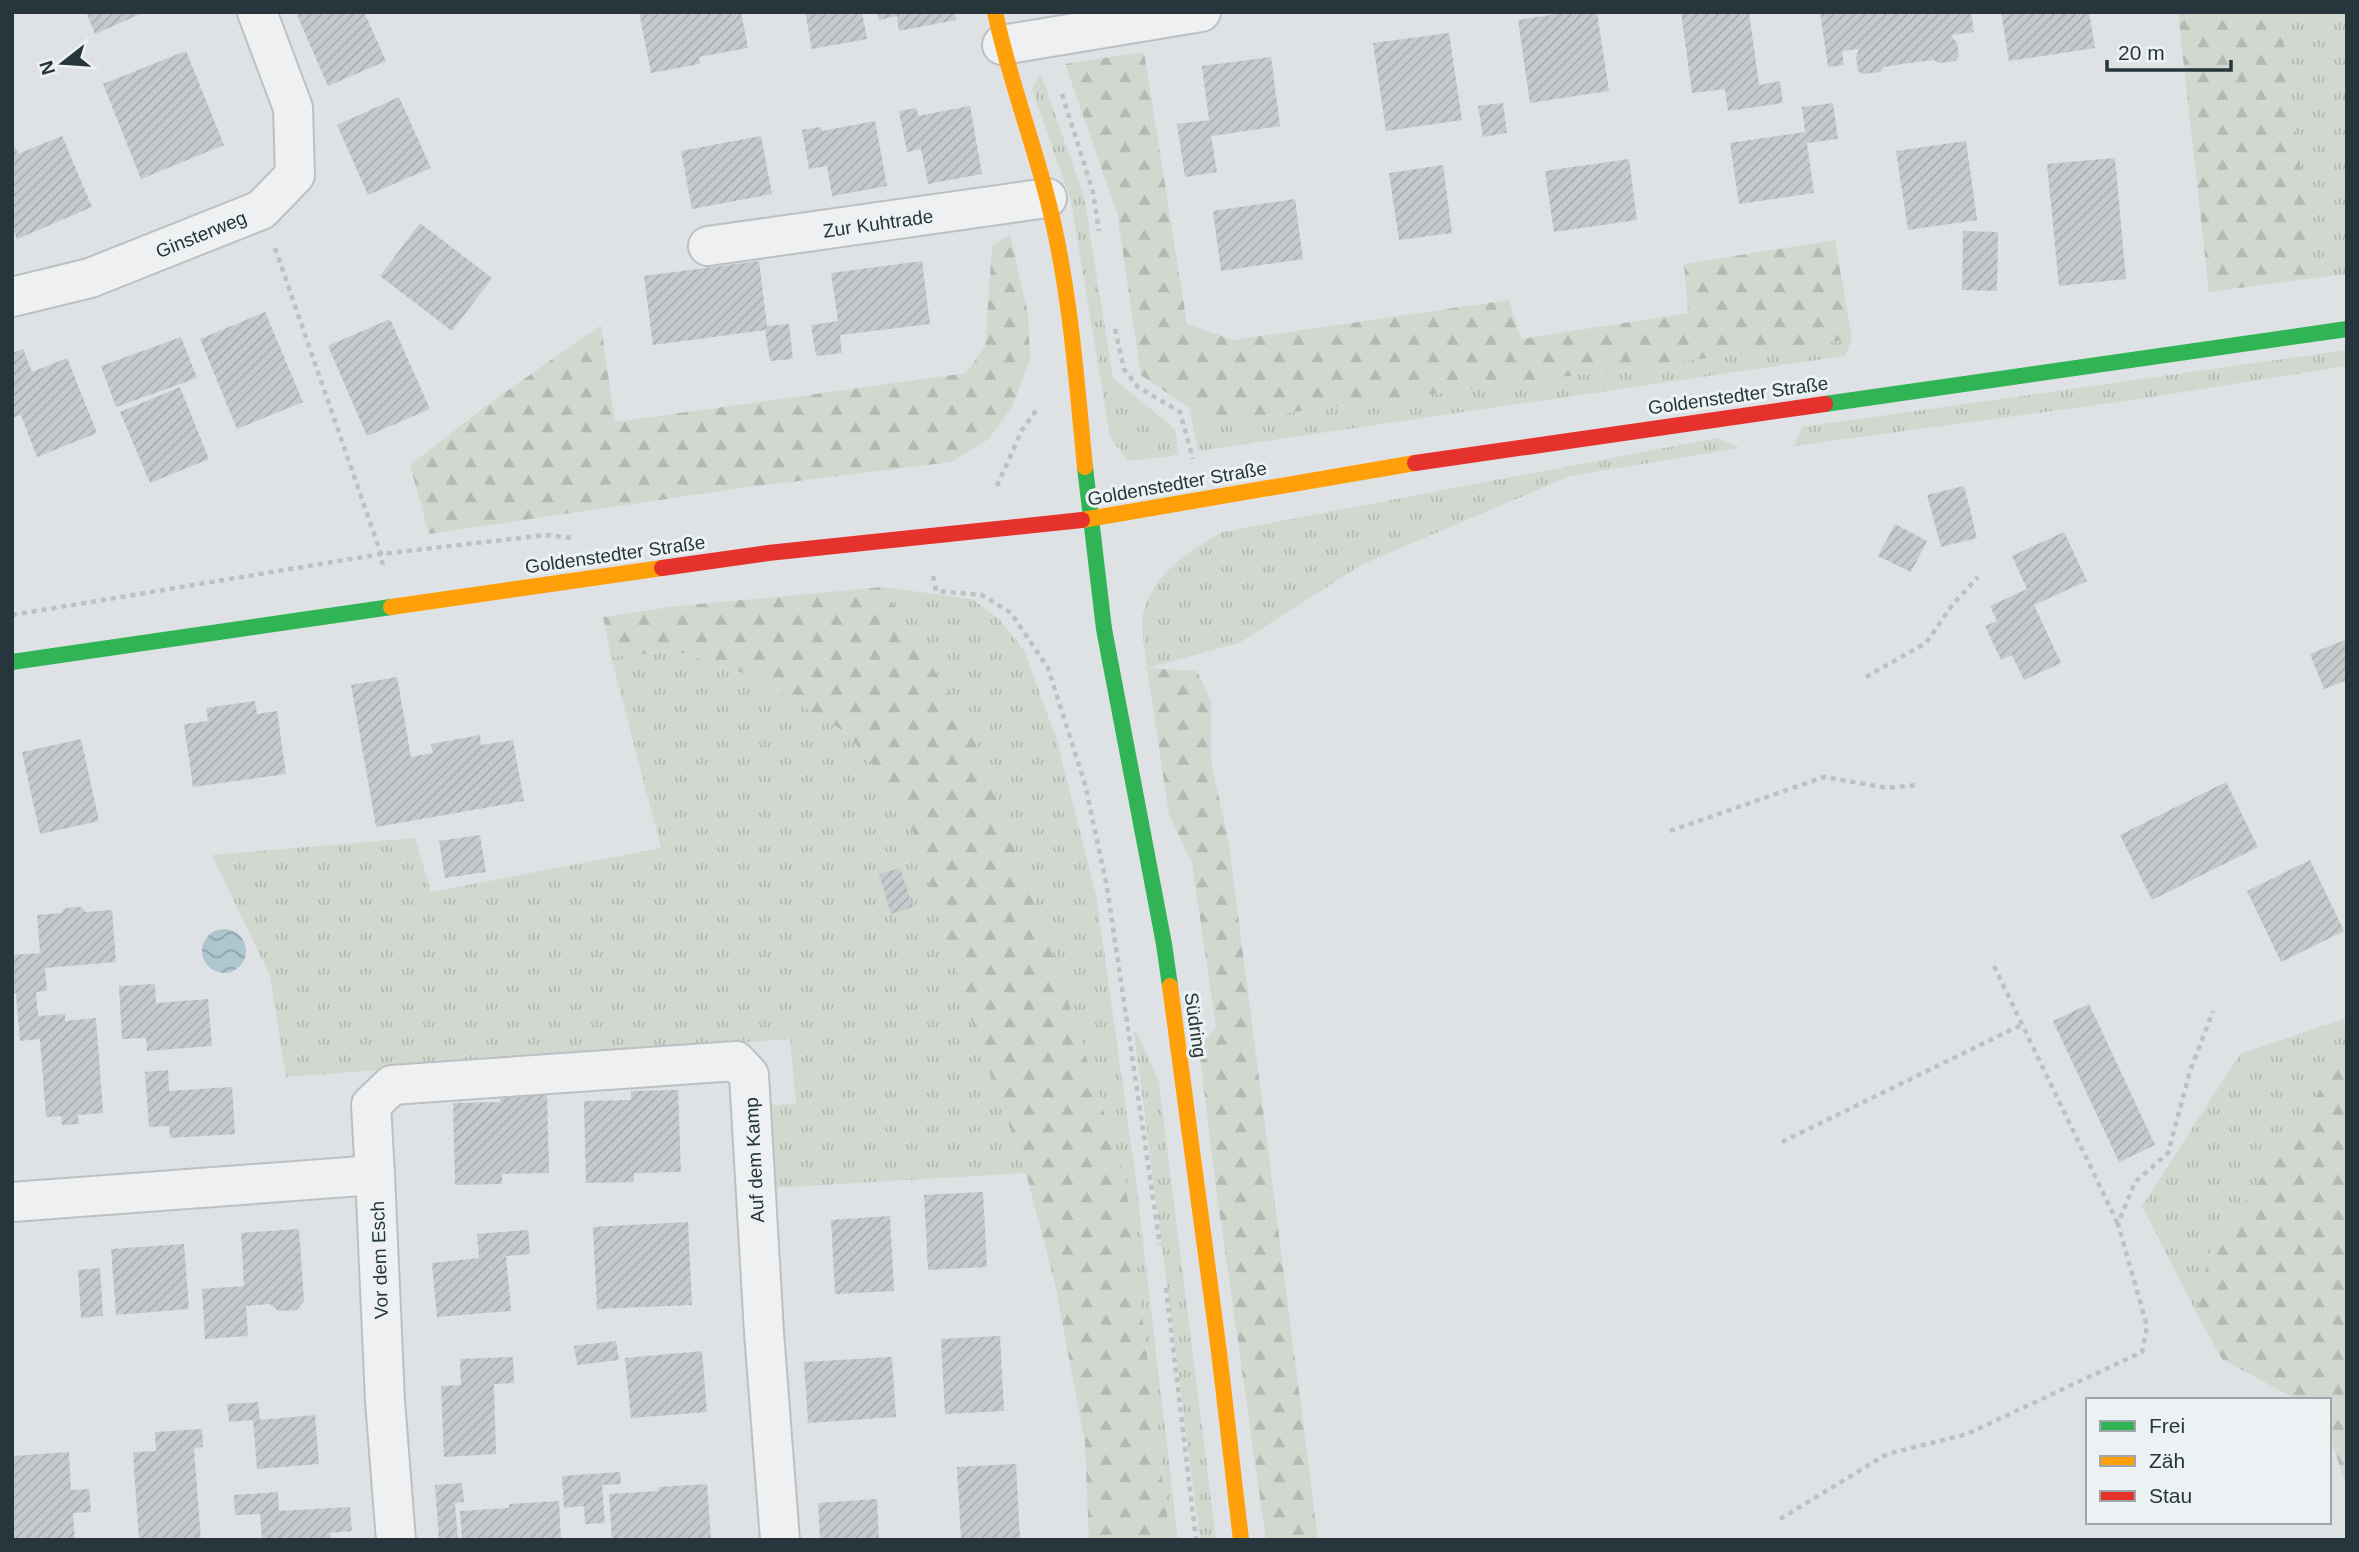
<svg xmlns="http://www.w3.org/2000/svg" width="2359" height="1552" viewBox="0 0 2359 1552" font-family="Arial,sans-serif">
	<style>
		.grass { fill: url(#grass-tufts) }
		.forest { fill: url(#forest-firs) }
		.water { fill: url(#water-waves) }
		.building { fill: url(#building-hatch) }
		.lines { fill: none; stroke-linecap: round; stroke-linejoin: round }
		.street-casing { stroke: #bdc0c2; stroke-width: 42 }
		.path { stroke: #bdc1c3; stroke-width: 4.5; stroke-dasharray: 5 5; stroke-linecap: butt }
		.street { stroke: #eef0f1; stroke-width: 38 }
		.fast { stroke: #30b455; stroke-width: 16 }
		.slow { stroke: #ff9f0a; stroke-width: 16 }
		.jam { stroke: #e5322d; stroke-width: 16 }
		.labels { text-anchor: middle; stroke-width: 6; stroke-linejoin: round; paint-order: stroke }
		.street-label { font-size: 19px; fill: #27353c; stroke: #ecf2f4 }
	</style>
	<defs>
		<pattern id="grass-tufts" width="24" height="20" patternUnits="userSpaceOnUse" patternTransform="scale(1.75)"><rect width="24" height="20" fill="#d2d8cf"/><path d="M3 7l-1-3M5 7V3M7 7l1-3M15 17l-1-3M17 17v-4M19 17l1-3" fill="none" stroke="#b4bab3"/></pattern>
		<pattern id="forest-firs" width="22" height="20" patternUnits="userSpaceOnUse" patternTransform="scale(1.75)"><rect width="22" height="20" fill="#d2d8cf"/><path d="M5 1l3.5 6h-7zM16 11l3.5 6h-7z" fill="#b4bab3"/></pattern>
		<pattern id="water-waves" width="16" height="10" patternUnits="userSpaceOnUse" patternTransform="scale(1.75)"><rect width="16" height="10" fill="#aec7cf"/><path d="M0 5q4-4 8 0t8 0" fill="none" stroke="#8ea2a9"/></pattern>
		<pattern id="building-hatch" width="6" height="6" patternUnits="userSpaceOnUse" patternTransform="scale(1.75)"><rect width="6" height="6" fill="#c7cacc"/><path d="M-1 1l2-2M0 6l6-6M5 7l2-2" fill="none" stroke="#abaeb0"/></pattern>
	</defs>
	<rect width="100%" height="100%" fill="#dfe2e4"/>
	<g class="grass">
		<polygon points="2280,12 2347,12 2347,274 2315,278"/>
		<polygon points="1041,74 1084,197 1113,378 1175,429 1179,455 1128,461 1110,437 1071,201 1032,89"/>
		<polygon points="1852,339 1845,356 1198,451 1189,408 1212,423"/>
		<polygon points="2347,350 2347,366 2133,400 1794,446 1802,427"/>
		<path d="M 1717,438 L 1740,448 L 1570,476 L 1361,565 L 1239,643 L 1147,668 C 1146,654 1140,628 1143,614 C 1153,573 1189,551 1223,532 Z"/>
		<polygon points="883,587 972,599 999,619 1024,650 1056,738 1096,894 1135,1173 1178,1540 1170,1540 1125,1178 1047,935 973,733"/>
		<polygon points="677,651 755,677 847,733 906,808 966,1005 1026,1173 773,1188 766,1106 796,1103 790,1039 286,1077 270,976 212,855 415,838 431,892 661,848 611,657"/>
		<polygon points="2347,1018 2347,1051 2209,1255 2196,1312 2142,1206 2240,1054"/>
		<polygon points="1134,1032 1137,1032 1159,1082 1216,1540 1200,1540"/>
	</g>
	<g class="forest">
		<polygon points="2178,12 2280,12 2315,278 2209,292"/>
		<polygon points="1144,52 1187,324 1233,340 1509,300 1521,339 1688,313 1684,264 1835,240 1852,339 1211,423 1141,375 1117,213 1065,64"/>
		<polygon points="1010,234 1028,314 1030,360 1012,407 989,439 951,462 741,488 429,534 410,465 490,403 601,325 615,422 966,373 985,347 992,246"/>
		<polygon points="883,587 973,733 1047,935 1125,1178 1170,1540 1089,1540 1085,1443 1055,1284 1026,1173 966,1005 906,808 847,733 755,677 677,651 611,657 603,617 677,606"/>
		<polygon points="1147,668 1197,671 1211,701 1211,761 1229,844 1318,1540 1266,1540 1216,1187 1199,1048 1216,1027 1192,863 1169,815"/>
		<polygon points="2347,1051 2347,1487 2329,1435 2329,1400 2297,1400 2222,1359 2196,1312 2209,1255"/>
	</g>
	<circle class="water" cx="224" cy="951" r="22"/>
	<g class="building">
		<polygon points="86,12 145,12 95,34"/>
		<polygon points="302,12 364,12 386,61 328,86 297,15"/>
		<polygon points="639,12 741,12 748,48 699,57 700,64 651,73"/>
		<polygon points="805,12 862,12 867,39 812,49"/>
		<polygon points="877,12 955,12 956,20 899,31 897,16 879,20"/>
		<polygon points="1570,12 1597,12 1609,91 1530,103 1518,20"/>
		<polygon points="1681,12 1749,12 1759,85 1780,81 1783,103 1728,111 1725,89 1692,93"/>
		<polygon points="1820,12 1971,12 1974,32 1952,35 1953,39 1957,42 1959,56 1955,61 1939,63 1934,60 1909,63 1884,67 1880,72 1863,74 1858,71 1856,57 1859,49 1842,51 1844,65 1828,67"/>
		<polygon points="2001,12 2089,12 2095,48 2009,61"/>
		<polygon points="1449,33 1462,120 1386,131 1373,43"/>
		<polygon points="186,51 224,145 141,179 103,84"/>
		<polygon points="1271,57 1280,126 1211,136 1217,172 1185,177 1177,124 1209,120 1202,66"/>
		<polygon points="399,97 431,168 368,195 337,125"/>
		<polygon points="1503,103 1507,133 1483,137 1478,106"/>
		<polygon points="1833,103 1838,139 1807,143 1814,193 1739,204 1730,143 1805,132 1802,107"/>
		<polygon points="970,106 982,174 928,184 921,149 907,152 899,111 916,108 918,116"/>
		<polygon points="875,121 887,186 832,196 827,166 809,169 802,130 821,127 822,131"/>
		<polygon points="62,136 92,207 17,239 12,227 12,140 18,154"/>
		<polygon points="761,136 772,194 692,209 681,151"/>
		<polygon points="1966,141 1977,220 1908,230 1896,151"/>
		<polygon points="2115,158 2126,279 2059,286 2047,164"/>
		<polygon points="1629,159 1637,220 1554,232 1545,171"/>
		<polygon points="1443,165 1452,233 1399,240 1389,173"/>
		<polygon points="1295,199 1303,259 1221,271 1213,211"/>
		<polygon points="420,223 492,278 452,331 380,276"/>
		<polygon points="1963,231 1998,232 1997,291 1962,290"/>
		<polygon points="759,261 767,326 789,324 793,359 770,361 765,330 653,345 644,276"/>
		<polygon points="922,261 930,324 840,335 842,353 816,356 811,325 838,321 831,273"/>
		<polygon points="265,312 303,402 237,429 200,339"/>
		<polygon points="390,319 430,409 367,436 328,346"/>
		<polygon points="181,337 197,378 116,407 101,366"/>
		<polygon points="23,349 32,372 67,358 97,433 37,457 21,415 12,418 12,353"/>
		<polygon points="180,387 209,459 150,483 120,412"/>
		<polygon points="1964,486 1977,538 1941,547 1927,495"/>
		<polygon points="1895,524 1927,541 1911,572 1878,556"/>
		<polygon points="2064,532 2087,581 2034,605 2061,663 2024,680 2012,655 2001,660 1985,626 1997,621 1990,606 2027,589 2012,556"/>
		<polygon points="2347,639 2347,680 2324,689 2310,654"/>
		<polygon points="397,677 411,757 433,753 431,744 480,735 481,745 513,740 524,801 376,827 351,685"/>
		<polygon points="255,701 257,714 277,711 286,774 193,787 184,724 208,721 206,708"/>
		<polygon points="81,739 99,821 40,834 22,752"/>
		<polygon points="2226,782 2258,847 2152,900 2120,835"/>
		<polygon points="480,835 486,872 445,878 439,841"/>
		<polygon points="2310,860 2344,931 2281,962 2247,891"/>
		<polygon points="900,868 913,907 891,914 879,874"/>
		<polygon points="81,907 86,912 112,910 116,962 45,968 47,991 36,992 38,1016 65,1014 65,1021 96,1018 103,1113 78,1115 79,1124 62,1125 61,1116 46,1117 40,1039 20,1041 16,993 12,994 12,955 40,953 37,915 61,913 66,908"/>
		<polygon points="155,984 156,1003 208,999 212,1046 147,1051 146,1038 122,1039 119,986"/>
		<polygon points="2089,1004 2155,1145 2119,1162 2053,1021"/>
		<polygon points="168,1070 169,1091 232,1087 235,1134 170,1138 169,1126 149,1127 145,1072"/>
		<polygon points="678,1090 681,1172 634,1173 634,1182 586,1183 584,1101 631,1100 631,1091"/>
		<polygon points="547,1091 549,1173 502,1174 502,1184 455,1185 453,1103 500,1102 500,1092"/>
		<polygon points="983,1192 987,1267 928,1270 924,1195"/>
		<polygon points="890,1216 894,1291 835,1294 831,1220"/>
		<polygon points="688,1222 692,1305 597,1309 593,1227"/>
		<polygon points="299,1229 304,1301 297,1310 278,1311 270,1304 246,1306 248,1336 205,1339 202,1289 244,1286 241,1233"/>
		<polygon points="528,1230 530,1254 506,1256 511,1311 437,1317 432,1263 479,1258 477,1234"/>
		<polygon points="184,1244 189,1309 116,1315 111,1249"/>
		<polygon points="100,1268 103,1316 81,1318 78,1270"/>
		<polygon points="1000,1336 1004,1411 945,1414 941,1339"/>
		<polygon points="616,1341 619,1360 577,1365 574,1346"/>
		<polygon points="702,1351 707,1412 631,1418 625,1358"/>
		<polygon points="513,1357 514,1383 494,1384 496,1454 444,1457 441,1386 461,1385 460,1359"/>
		<polygon points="892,1357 896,1417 808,1423 804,1362"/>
		<polygon points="258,1402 260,1420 315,1415 319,1464 257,1469 253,1420 229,1422 227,1404"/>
		<polygon points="202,1429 203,1447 194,1448 201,1540 139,1540 133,1452 156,1451 155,1432"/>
		<polygon points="69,1452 71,1490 89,1489 91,1512 73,1513 75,1540 12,1540 12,1456"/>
		<polygon points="1016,1464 1020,1539 961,1540 957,1467"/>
		<polygon points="620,1472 621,1484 602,1485 605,1523 585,1524 584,1506 564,1508 562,1476"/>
		<polygon points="462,1483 464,1502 455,1503 458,1540 439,1540 435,1485"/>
		<polygon points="707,1484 711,1540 612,1540 609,1494 659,1491 658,1487"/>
		<polygon points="278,1492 279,1511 350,1507 352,1531 330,1533 331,1540 262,1540 260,1514 235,1515 234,1495"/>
		<polygon points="877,1499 879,1540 820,1540 818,1503"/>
		<polygon points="559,1501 561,1540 462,1540 460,1511 509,1508 509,1504"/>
	</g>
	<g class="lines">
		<defs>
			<g id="street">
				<polyline points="1002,45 1201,12"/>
				<polyline points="708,246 1047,198"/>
				<polyline points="12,297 90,278 261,210 295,175 293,108 257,12"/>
				<polyline points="375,1175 371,1105 392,1085 736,1061 749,1075 764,1332 780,1540"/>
				<polyline points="12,1202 375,1175 385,1401 396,1540"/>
			</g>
		</defs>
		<use href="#street" class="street-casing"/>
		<g class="path">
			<polyline points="1062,94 1093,192 1099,231"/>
			<polyline points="275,248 381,554 383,568"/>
			<polyline points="1115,329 1124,369 1138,387 1180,412 1193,459"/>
			<polyline points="997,486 1022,430 1037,409"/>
			<polyline points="933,576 936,591 982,595 1011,613 1048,668 1085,784 1107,887 1160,1245"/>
			<polyline points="12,615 381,554 546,535 572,538"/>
			<polyline points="1866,677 1926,643 1953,604 1978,577"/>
			<polyline points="1670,831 1824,777 1888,788 1916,785"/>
			<polyline points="1994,966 2118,1224"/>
			<polyline points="1782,1142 2023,1024"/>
			<polyline points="1166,1288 1196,1540"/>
			<polyline points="1780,1519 1887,1454 1967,1434 2142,1352 2147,1326 2118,1224 2135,1182 2168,1153 2190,1071 2213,1011"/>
		</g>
		<use href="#street" class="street"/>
		<g class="fast">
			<polyline points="1825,404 2347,329"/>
			<polyline points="1085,467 1104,629 1164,944 1170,986"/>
			<polyline points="12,662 391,607"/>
		</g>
		<g class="slow">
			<path d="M 995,12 C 1008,75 1031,135 1047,197 C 1070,286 1076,376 1085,467"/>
			<polyline points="1082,520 1415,463"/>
			<polyline points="391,607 662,568"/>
			<polyline points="1170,986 1219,1352 1241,1540"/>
		</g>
		<g class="jam">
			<polyline points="1415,463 1825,404"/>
			<polyline points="662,568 768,553 1082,520"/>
		</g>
	</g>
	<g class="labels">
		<g class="street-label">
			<text transform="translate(878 223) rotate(-8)" y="7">Zur Kuhtrade</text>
			<text transform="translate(201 234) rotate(-22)" y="7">Ginsterweg</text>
			<text transform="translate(1738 395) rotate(-8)" y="7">Goldenstedter Straße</text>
			<text transform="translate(1177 483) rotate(-10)" y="7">Goldenstedter Straße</text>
			<text transform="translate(615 554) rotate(-8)" y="7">Goldenstedter Straße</text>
			<text transform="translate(1196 1025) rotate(82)" y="7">Südring</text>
			<text transform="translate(754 1160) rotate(-93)" y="7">Auf dem Kamp</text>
			<text transform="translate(379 1260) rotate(-92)" y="7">Vor dem Esch</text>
		</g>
	</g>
	<rect width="2359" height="1552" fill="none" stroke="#27353c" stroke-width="28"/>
	<rect x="2086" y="1398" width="245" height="126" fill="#ecf2f4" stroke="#9da6aa" stroke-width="2"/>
	<rect x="2100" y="1421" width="35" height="10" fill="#30b455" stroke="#9da6aa" stroke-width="2"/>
	<text x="2149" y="1433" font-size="21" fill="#27353c">Frei</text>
	<rect x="2100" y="1456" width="35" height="10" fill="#ff9f0a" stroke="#9da6aa" stroke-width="2"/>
	<text x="2149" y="1468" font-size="21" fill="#27353c">Zäh</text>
	<rect x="2100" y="1491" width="35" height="10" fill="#e5322d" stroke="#9da6aa" stroke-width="2"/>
	<text x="2149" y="1503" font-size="21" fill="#27353c">Stau</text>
	<g transform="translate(63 63) rotate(253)" stroke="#ecf2f4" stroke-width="5" paint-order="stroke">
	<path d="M0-5L12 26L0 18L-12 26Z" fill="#27353c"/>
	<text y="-10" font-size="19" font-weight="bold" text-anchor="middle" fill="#27353c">N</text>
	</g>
	<path d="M2107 60v10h124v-10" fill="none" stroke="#27353c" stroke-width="3.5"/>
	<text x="2118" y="60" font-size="21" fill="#27353c" stroke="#ecf2f4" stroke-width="5" paint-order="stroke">20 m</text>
</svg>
